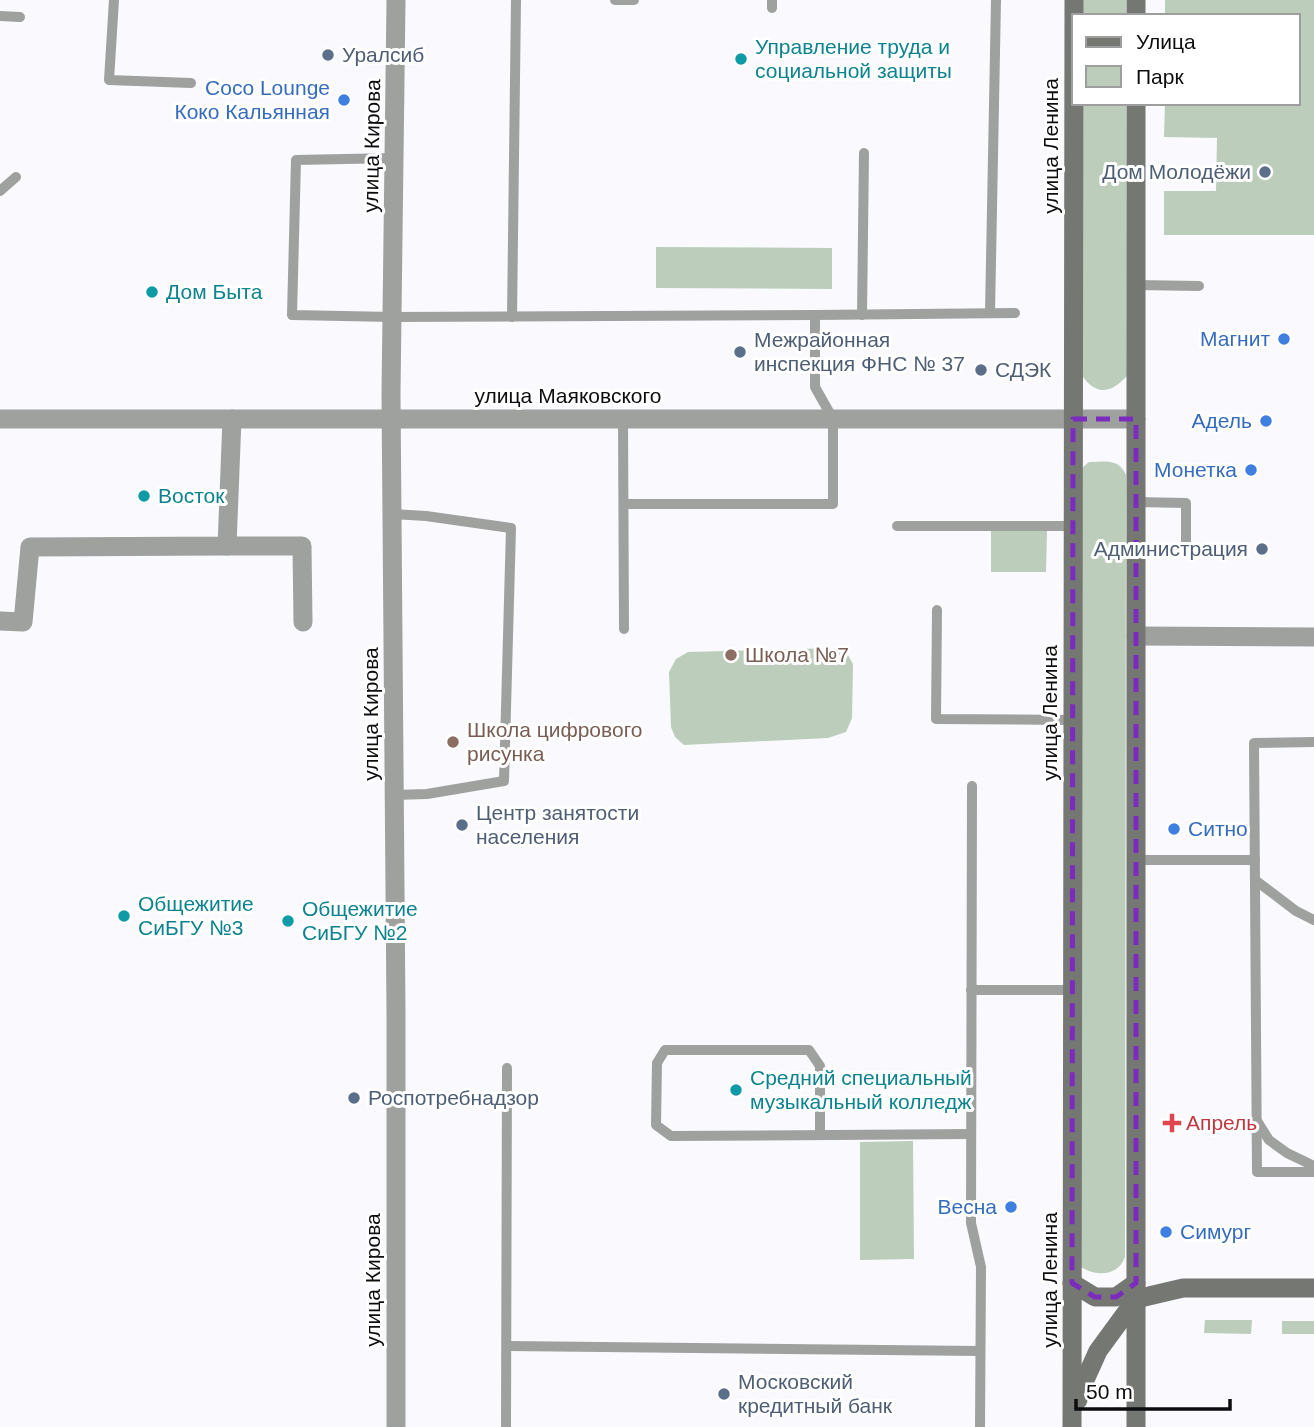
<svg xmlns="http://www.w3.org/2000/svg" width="1314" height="1427" viewBox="0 0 1314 1427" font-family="Helvetica,sans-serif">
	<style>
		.green { fill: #bccebb }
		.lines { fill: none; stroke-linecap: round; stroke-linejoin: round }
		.service { stroke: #9fa19f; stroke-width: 10 }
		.minor { stroke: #9fa19f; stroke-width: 19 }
		.tertiary { stroke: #9fa19f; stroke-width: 19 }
		.secondary { stroke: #757773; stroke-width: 19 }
		.marked { fill: none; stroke: #7b2cbf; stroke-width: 5; stroke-dasharray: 14 9; stroke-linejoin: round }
		.service-dot { fill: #5c6f8a; stroke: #fff; stroke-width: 2.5 }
		.culture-dot { fill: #0f9aa8; stroke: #fff; stroke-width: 2.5 }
		.shop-dot { fill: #3f7fe0; stroke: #fff; stroke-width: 2.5 }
		.education-dot { fill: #8d6e63; stroke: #fff; stroke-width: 2.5 }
		.health-dot { fill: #e0444e; stroke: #fff; stroke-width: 2.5 }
		.labels { text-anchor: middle; stroke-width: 6; stroke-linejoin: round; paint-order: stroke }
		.culture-label { font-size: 21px; fill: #0d838f; stroke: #fff; text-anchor: start }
		.service-label { font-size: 21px; fill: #4e5e75; stroke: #fff; text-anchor: start }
		.shop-label { font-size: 21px; fill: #366cbe; stroke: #fff; text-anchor: end }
		.street-label { font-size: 21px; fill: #0d0d0f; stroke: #fff }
		.education-label { font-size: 21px; fill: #785e54; stroke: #fff; text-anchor: start }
		.health-label { font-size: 21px; fill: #be3a42; stroke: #fff; text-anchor: start }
	</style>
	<rect width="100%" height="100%" fill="#f9f9fe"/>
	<g class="green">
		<rect x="1083" y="0" width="43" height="16"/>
		<polygon points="1165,0 1314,0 1314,235 1164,235 1164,191 1216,191 1217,138 1164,137 1165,103 1298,103 1298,16 1165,16"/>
		<path d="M 1083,103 L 1126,103 L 1127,376 C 1112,392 1098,397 1083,377 Z"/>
		<polygon points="656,247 832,248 832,289 656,288"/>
		<path d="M 1089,462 C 1104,462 1119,458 1126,475 L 1125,1257 C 1118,1276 1097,1277 1081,1267 L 1080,476 L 1083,467 Z"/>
		<polygon points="991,531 1047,531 1046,572 991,572"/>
		<polygon points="835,648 848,655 853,664 852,718 846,732 828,738 684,745 675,737 671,727 669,672 676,659 688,652"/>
		<polygon points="913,1141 914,1259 860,1260 860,1142"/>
		<polygon points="1205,1320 1252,1320 1251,1334 1204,1333"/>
		<rect x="1282" y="1321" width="32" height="13"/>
	</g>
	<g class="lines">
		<g class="service">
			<polyline points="114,0 109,80 191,83"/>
			<polyline points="615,0 634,0"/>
			<polyline points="772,8 772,0"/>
			<polyline points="0,16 20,17"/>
			<polyline points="395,158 296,160 292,315 393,317 815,315"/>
			<polyline points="0,191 16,177"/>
			<polyline points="1136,285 1199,286"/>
			<polyline points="990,313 996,0"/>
			<polyline points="862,315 864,153"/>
			<polyline points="512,317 516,0"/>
			<polyline points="623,419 624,629"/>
			<polyline points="1136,502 1186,503 1186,543"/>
			<polyline points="624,504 833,504 833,419 815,387 815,315 1015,313"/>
			<polyline points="392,514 426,516 511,528 504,781 427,794 394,795"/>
			<polyline points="897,526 1073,526"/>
			<polyline points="937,610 936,719 1073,720"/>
			<polyline points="1314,742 1254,743 1257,1172 1314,1172"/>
			<polyline points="972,786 971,1223 981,1267 980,1427"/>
			<polyline points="1136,860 1255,860"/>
			<polyline points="1255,880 1296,911 1314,920"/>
			<polyline points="971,990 1073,990"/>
			<polyline points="1257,1121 1269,1140 1287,1153 1314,1166"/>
			<polyline points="820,1135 820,1066 809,1050 665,1050 657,1063 656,1125 671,1136 971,1134"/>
			<polyline points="507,1346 980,1351"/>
			<polyline points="506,1427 507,1068"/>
		</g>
		<g class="minor">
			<polyline points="0,419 1136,419"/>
			<polyline points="227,546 302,546 303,622"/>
			<polyline points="0,621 23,622 30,547 227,546 232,419"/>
			<polyline points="396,1427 396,1013 391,394 396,0"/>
		</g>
		<polyline class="tertiary" points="1136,636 1314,637"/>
		<g class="secondary">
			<polyline points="1136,16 1136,0"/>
			<polyline points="1072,1283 1095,1297 1116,1297 1136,1283"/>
			<polyline points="1078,1400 1079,1393 1098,1351 1136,1299 1183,1288 1314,1288"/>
			<polyline points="1072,1427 1074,0"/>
			<polyline points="1136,1427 1136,103"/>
		</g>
	</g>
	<path class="marked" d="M 1073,419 L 1136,419 L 1136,1283 L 1116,1297 L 1095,1297 L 1072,1283 Z"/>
	<g class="service-dot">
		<circle cx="328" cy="55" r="7"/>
		<circle cx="1265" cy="172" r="7"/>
		<circle cx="740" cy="352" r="7"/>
		<circle cx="981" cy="370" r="7"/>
		<circle cx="1262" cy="549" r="7"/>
		<circle cx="462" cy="825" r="7"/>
		<circle cx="354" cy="1098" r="7"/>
		<circle cx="724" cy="1394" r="7"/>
	</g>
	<g class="culture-dot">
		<circle cx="741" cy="59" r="7"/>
		<circle cx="152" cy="292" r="7"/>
		<circle cx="144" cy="496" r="7"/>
		<circle cx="124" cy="916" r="7"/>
		<circle cx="288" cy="921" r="7"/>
		<circle cx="736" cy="1090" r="7"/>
	</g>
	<g class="shop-dot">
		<circle cx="344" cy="100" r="7"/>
		<circle cx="1284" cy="339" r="7"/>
		<circle cx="1266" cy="421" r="7"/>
		<circle cx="1251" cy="470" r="7"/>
		<circle cx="1174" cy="829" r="7"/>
		<circle cx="1011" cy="1207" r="7"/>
		<circle cx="1166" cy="1232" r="7"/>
	</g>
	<g class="education-dot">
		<circle cx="731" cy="655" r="7"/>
		<circle cx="453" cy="742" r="7"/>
	</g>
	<path class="health-dot" d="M1168.5 1112.5h7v7h7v7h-7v7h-7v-7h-7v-7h7z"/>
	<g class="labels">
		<g class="culture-label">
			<text x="755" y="54">Управление труда и<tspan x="755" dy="24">социальной защиты</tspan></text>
			<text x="166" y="299">Дом Быта</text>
			<text x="158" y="503">Восток</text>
			<text x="138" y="911">Общежитие<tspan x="138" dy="24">СиБГУ №3</tspan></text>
			<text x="302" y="916">Общежитие<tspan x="302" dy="24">СиБГУ №2</tspan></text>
			<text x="750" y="1085">Средний специальный<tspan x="750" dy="24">музыкальный колледж</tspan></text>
		</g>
		<g class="service-label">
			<text x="342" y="62">Уралсиб</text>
			<text x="1251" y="179" text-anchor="end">Дом Молодёжи</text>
			<text x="754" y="347">Межрайонная<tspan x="754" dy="24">инспекция ФНС № 37</tspan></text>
			<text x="995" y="377">СДЭК</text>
			<text x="1248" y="556" text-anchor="end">Администрация</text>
			<text x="476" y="820">Центр занятости<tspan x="476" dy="24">населения</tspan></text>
			<text x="368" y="1105">Роспотребнадзор</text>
			<text x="738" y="1389">Московский<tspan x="738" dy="24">кредитный банк</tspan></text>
		</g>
		<g class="shop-label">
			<text x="330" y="95">Coco Lounge<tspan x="330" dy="24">Коко Кальянная</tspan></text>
			<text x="1270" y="346">Магнит</text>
			<text x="1252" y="428">Адель</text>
			<text x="1237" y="477">Монетка</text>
			<text x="1188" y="836" text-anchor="start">Ситно</text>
			<text x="997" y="1214">Весна</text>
			<text x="1180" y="1239" text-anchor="start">Симург</text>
		</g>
		<g class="street-label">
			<text transform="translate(372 146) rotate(-89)" y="7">улица Кирова</text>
			<text transform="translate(1051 146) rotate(-90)" y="7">улица Ленина</text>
			<text x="568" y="403">улица Маяковского</text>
			<text transform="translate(1050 713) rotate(-90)" y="7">улица Ленина</text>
			<text transform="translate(371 714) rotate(-90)" y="7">улица Кирова</text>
			<text transform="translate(373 1280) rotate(-90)" y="7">улица Кирова</text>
			<text transform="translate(1050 1280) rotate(-90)" y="7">улица Ленина</text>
		</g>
		<g class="education-label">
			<text x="745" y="662">Школа №7</text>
			<text x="467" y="737">Школа цифрового<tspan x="467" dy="24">рисунка</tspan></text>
		</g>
		<g class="health-label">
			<text x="1186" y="1130">Апрель</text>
		</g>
	</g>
	<rect x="1072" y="14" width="228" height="91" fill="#ffffff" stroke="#9e9e9f" stroke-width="2"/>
	<rect x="1086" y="37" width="35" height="10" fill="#757773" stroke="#9e9e9f" stroke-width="2"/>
	<text x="1136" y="49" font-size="21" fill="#0d0d0f">Улица</text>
	<rect x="1086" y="66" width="35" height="21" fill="#bccebb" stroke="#9e9e9f" stroke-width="2"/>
	<text x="1136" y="84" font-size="21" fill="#0d0d0f">Парк</text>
	<path d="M1076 1399v10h154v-10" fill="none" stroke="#0d0d0f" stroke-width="3.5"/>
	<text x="1086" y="1399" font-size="21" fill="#0d0d0f" stroke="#ffffff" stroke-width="5" paint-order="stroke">50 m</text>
</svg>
